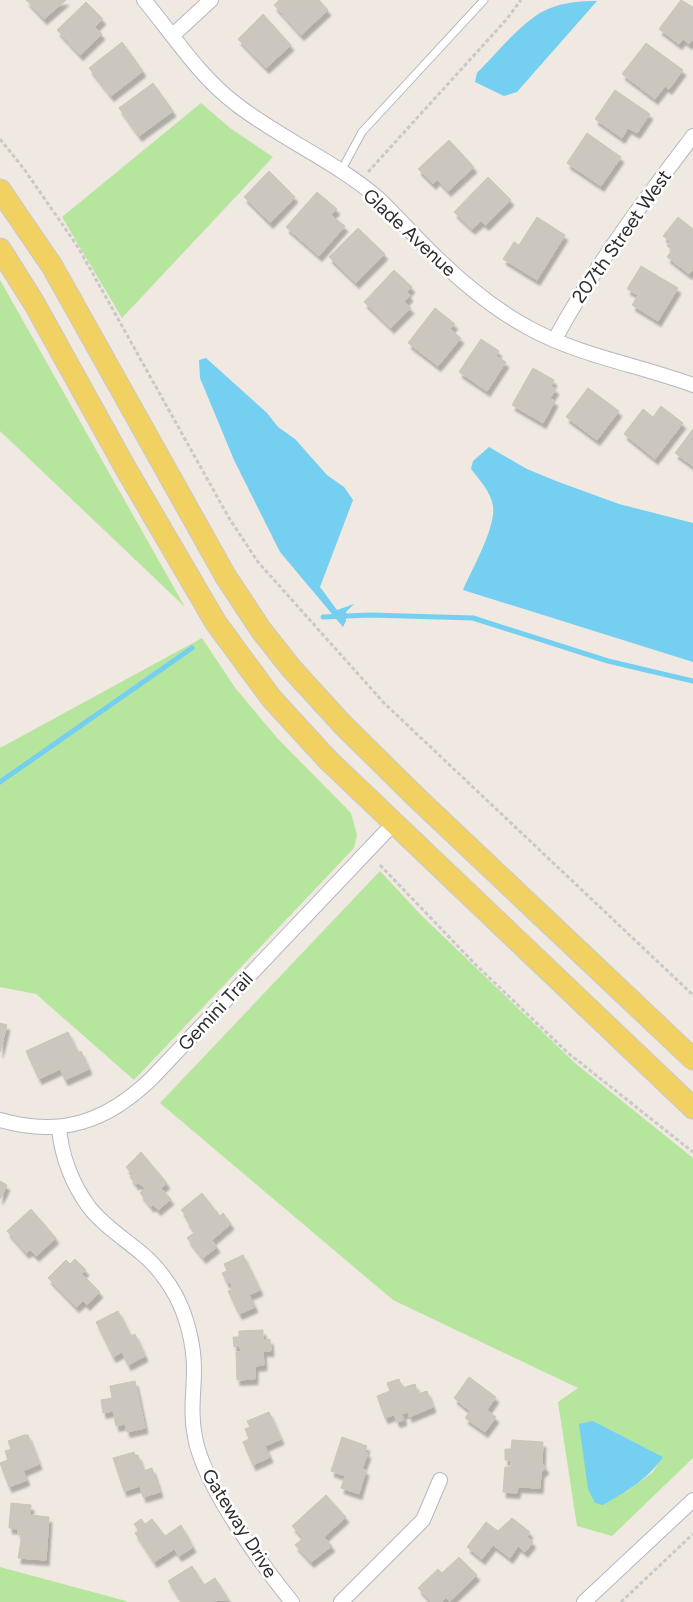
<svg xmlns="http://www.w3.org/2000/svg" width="693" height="1602" viewBox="0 0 693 1602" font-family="Figtree,sans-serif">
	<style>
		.green { fill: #b6e59e; fill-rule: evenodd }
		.water { fill: #75cff0 }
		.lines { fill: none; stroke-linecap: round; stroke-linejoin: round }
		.stream { stroke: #75cff0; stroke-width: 5 }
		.building { fill: #cbc7bf; stroke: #cbc5ba; filter: url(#shadow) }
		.service-casing { stroke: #b4b7c1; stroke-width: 9 }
		.minor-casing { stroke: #b4b7c1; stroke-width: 16 }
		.primary-casing { stroke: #c9c9c9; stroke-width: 23 }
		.path { stroke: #c9c9c9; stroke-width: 3; stroke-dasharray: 4 2.5; stroke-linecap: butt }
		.service { stroke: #fff; stroke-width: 7 }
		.minor { stroke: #fff; stroke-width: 14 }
		.primary { stroke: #f2d163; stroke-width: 21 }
		.labels { text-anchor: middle; stroke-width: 5; stroke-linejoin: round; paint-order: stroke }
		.street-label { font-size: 19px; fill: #2e2e2e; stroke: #fff }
	</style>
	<defs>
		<filter id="shadow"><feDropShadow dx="3" dy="5.5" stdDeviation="1" flood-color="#0004"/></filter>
	</defs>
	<rect width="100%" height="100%" fill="#efe9e1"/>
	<g class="green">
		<polygon points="201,103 230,128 273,157 122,318 62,217"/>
		<polygon points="0,280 185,607 0,431"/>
		<polygon points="202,638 236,689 278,739 351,813 357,835 354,848 134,1080 36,994 0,987 0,748"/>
		<path d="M 380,871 L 421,915 L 576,1064 L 693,1158 L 693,1458 L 612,1536 L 577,1526 L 558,1402 L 578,1388 L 393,1300 L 160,1103 ZM 593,1421 L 662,1457 L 653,1472 L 626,1492 Z"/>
		<polygon points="0,1567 126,1601 127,1602 0,1602"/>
	</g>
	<g class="water">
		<path d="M 597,1 L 517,92 L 504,96 L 475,82 L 477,73 C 495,55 525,18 548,9 C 564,2 581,1 597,1 Z"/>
		<polygon points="206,358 267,413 278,427 295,439 327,475 344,487 353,500 320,587 337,610 354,604 346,612 346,621 343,627 280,552 234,460 200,378 199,360"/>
		<path d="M 489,447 L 527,469 L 556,481 L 619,504 L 693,523 L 693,662 L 463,590 C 472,569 496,528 493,506 C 491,492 479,479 471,469 L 473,461 Z"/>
		<path d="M 593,1421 L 663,1457 C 647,1480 627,1491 603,1505 L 595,1503 L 588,1489 L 579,1424 Z"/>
	</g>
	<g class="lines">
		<g class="stream">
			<polyline points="323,617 370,615 473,618 608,661 693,681"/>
			<polyline points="0,782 192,648"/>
		</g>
	</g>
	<g class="building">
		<polygon points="26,0 66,0 44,19"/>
		<polygon points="279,0 319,0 328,10 301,35 274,5"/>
		<polygon points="681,0 693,7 693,40 689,44 683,39 679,44 659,29"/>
		<polygon points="86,2 103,19 95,27 102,34 80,55 57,30"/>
		<polygon points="263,14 291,45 266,68 238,39"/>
		<polygon points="122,42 143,71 111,96 89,68"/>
		<polygon points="646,43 683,70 669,89 665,86 655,99 622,74"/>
		<polygon points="153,83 173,111 139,136 119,108"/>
		<polygon points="615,90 650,114 637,133 628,128 622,138 595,119"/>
		<polygon points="587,133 621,157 601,186 567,163"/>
		<polygon points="449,140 474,167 448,191 437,179 433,184 418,169"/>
		<polygon points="269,171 295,197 270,223 244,197"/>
		<polygon points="488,177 511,200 486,225 481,221 472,229 454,212"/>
		<polygon points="317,192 337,209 331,215 345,226 319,256 286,227"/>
		<polygon points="537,217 565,235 537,280 503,259 514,242 519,245"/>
		<polygon points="678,217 693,229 693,269 689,274 667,257 672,250 667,246 670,241 663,236"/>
		<polygon points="358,228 385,254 356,283 329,257"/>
		<polygon points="641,266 678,288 658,321 632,305 638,295 627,289"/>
		<polygon points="394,270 412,287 407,292 410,296 404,302 411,308 391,328 364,302"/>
		<polygon points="435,308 455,324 450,329 461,338 438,366 408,343"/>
		<polygon points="481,339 499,351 496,356 506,362 487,391 459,372"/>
		<polygon points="533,368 554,380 551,386 556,389 550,398 555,401 543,423 512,405"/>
		<polygon points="588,388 619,411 597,440 566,417"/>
		<polygon points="661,406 683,423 655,459 624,434 643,409 653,417"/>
		<polygon points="693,429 693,466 675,453"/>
		<polygon points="0,1023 7,1025 0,1052"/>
		<polygon points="68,1032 78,1053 81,1051 89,1069 65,1080 60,1069 39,1079 26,1051"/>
		<polygon points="141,1152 167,1183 161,1188 171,1199 158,1210 153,1205 151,1207 140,1193 145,1188 138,1183 136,1185 130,1177 133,1175 126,1167"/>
		<polygon points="0,1181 7,1185 0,1199"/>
		<polygon points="202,1193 220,1216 223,1213 231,1224 212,1240 217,1247 203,1258 187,1238 195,1232 186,1220 188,1218 181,1210"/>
		<polygon points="31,1209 56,1238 36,1256 30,1250 26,1253 7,1231"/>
		<polygon points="243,1255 260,1290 249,1295 255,1307 239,1314 228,1291 233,1289 230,1282 227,1283 222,1273 227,1271 224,1264"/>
		<polygon points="75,1259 86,1270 82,1274 100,1292 87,1305 83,1301 76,1307 48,1278 66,1260 70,1264"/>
		<polygon points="118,1311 131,1336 135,1334 145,1356 128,1365 122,1352 113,1357 96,1322"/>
		<polygon points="263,1330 263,1340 270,1339 271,1351 263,1351 264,1365 255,1366 255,1379 237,1380 236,1352 241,1352 240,1346 234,1347 233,1337 239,1337 239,1331"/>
		<polygon points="469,1377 496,1397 487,1410 496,1417 485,1432 465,1418 470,1411 454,1398"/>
		<polygon points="399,1379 402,1388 415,1384 418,1394 427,1391 433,1407 409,1417 408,1412 402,1414 404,1420 397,1422 394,1415 385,1418 377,1396 390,1391 387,1383"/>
		<polygon points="135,1381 145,1428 127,1432 125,1424 116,1426 113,1411 103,1413 101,1400 112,1398 110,1386"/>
		<polygon points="269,1412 281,1439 265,1446 270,1457 253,1465 243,1442 249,1439 245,1429 250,1427 247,1421"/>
		<polygon points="24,1435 28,1435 39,1464 23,1471 27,1480 9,1487 0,1463 8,1460 5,1451 11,1449 8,1441"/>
		<polygon points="342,1437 367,1446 365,1452 368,1453 362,1469 366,1470 359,1494 341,1488 345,1476 331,1471"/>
		<polygon points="512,1440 543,1442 542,1463 546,1468 541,1473 540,1488 518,1487 517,1493 503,1492 505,1467 511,1467 511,1460 505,1460 505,1449 511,1449"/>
		<polygon points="134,1452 135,1455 138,1455 143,1471 152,1468 160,1492 143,1497 140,1486 124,1491 113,1458"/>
		<polygon points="326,1495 346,1517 324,1537 332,1546 311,1562 295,1545 303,1538 292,1526"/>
		<polygon points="11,1503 31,1505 30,1515 49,1517 46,1560 18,1558 22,1535 18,1535 18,1529 9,1528"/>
		<polygon points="512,1518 530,1532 527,1537 533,1542 525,1552 518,1546 510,1558 493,1545 482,1559 467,1547 486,1522 498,1531"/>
		<polygon points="141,1519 145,1524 152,1519 165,1536 181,1525 193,1547 179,1556 174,1549 154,1562 135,1533 139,1531 134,1524"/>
		<polygon points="459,1557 477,1575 450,1601 446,1598 442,1602 431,1602 418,1588 438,1569 442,1573"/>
		<polygon points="192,1566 204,1585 215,1578 229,1600 182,1602 168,1581"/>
	</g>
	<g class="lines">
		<defs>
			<polyline id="service" points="341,171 362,132 484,0"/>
			<g id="minor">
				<path d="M 144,0 C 174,36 199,76 236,104 C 281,139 335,161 378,198 C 393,212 406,227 420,241 C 452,274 488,306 529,328 C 580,356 639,365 693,385"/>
				<polyline points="173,35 211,0"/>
				<path d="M 555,339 C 594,267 643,202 693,136"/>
				<path d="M 0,1120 C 61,1138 108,1121 152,1078 L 394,823"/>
				<path d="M 59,1127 C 61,1155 72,1184 89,1207 C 103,1225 123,1238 140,1252 C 154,1263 167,1280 176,1296 C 187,1317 194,1345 194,1369 C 194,1392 190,1413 195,1437 C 203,1484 261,1564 292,1602"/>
				<polyline points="341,1602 423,1520 440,1480"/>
				<polyline points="584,1602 693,1500"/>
			</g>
			<g id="primary">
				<polyline points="0,190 52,266 226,577 261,630 291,668 343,725 418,799 693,1059"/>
				<polyline points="0,249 34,303 126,469 216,623 272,699 328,760 693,1108"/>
			</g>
		</defs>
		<use href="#service" class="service-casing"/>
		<use href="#minor" class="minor-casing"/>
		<use href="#primary" class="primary-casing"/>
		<g class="path">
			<polyline points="0,139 24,169 78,247 229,518 258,562 384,703 693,995"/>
			<polyline points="368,172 506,20 521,0"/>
			<polyline points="380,865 475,964 568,1053 693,1152"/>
			<polyline points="621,1602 693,1534"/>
		</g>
		<use href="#service" class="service"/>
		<use href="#minor" class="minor"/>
		<use href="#primary" class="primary"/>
	</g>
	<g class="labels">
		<g class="street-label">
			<text transform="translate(410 232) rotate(43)" y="7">Glade Avenue</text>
			<text transform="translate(621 236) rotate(-55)" y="7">207th Street West</text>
			<text transform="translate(215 1011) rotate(-47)" y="7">Gemini Trail</text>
			<text transform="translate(240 1523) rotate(58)" y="7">Gateway Drive</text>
		</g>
	</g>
</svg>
